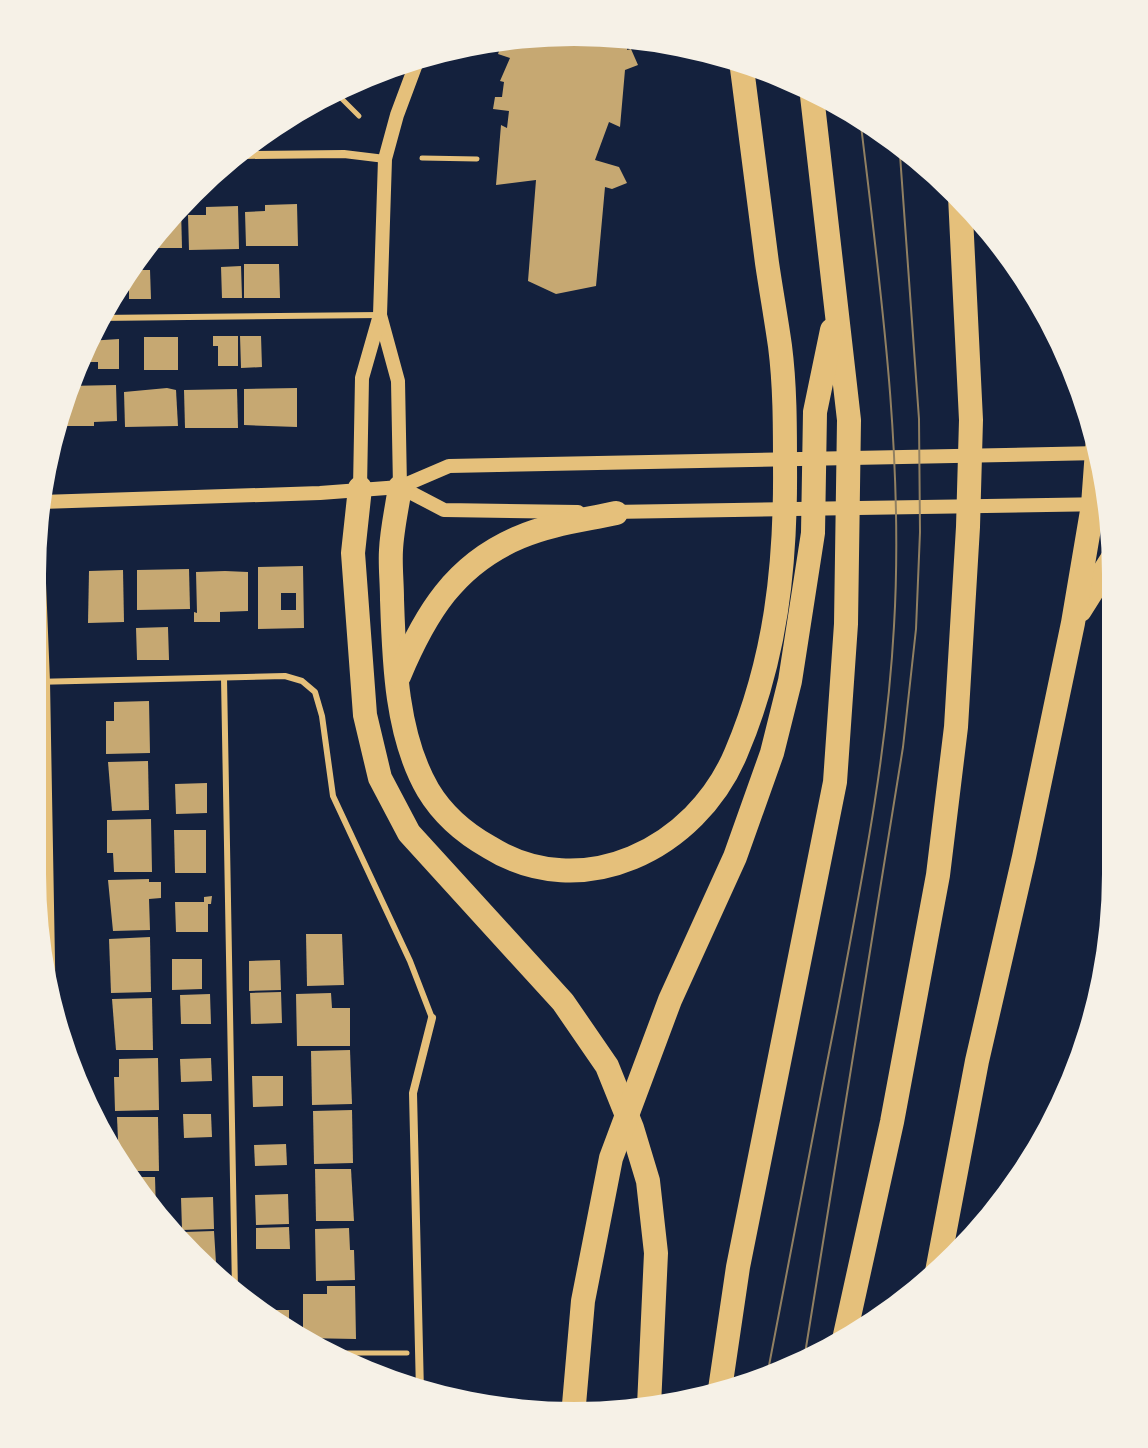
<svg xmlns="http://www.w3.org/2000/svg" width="1148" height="1448" viewBox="0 0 1148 1448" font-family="Signika,sans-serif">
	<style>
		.building { fill: #c6a872; fill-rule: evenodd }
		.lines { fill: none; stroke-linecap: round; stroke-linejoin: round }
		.path { stroke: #e5c07b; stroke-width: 5 }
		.service { stroke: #e5c07b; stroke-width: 6 }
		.minor { stroke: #e5c07b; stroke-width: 8 }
		.tertiary { stroke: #e5c07b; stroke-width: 14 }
		.motorway { stroke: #e5c07b; stroke-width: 24 }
		.tram { stroke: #918062; stroke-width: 2 }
	</style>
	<rect width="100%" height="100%" fill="#14213d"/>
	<g class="building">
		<polygon points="610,33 629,36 627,50 631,49 638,65 625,70 620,127 609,122 595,160 619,167 627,183 612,189 605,187 596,286 556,294 528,281 536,180 496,185 501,125 507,128 509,111 493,109 495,97 502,97 504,82 500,81 510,58 498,54 504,37"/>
		<polygon points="297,204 298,246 246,246 245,212 265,211 265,205"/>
		<polygon points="238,206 239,249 189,250 188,215 206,215 206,207"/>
		<polygon points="177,208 181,208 182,248 144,248 166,217"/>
		<polygon points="244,264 279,264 280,298 244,298"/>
		<polygon points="241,266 242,298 222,298 221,267"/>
		<polygon points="129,270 150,270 151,299 129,299"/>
		<polygon points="122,278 123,300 106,301 119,282"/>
		<polygon points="213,336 238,336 238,366 218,366 218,346 213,346"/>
		<polygon points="240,336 261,336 262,367 241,368"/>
		<rect x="144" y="337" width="34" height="33"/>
		<polygon points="119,339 119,369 98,369 98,362 88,362 88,341"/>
		<polygon points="116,385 117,421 94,422 94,426 66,426 67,386"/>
		<polygon points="167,388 176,390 178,426 125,427 124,392"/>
		<polygon points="297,388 297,427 244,425 244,389"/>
		<polygon points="237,389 238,428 185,428 184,390"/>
		<path d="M 303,566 L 304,628 L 258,629 L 258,567 ZM 281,593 L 296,593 L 296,610 L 281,610 Z"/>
		<polygon points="189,569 190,609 137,610 137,570"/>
		<polygon points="123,570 124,622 88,623 89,571"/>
		<polygon points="225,571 248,572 248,611 220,612 220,622 194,622 194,612 197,613 196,572"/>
		<polygon points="168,627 169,660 137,660 136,628"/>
		<polygon points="149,701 150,753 106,754 106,721 114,721 114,702"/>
		<polygon points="148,761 149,810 112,811 108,762"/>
		<polygon points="207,783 207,813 176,814 175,784"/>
		<polygon points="151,819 152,872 114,872 113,853 107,853 107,820"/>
		<polygon points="174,830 206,830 206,873 175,873"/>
		<polygon points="149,879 149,882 161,882 161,898 149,899 150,930 113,931 108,880"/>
		<polygon points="212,896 211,904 208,904 208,932 176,932 175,902 204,902 204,897"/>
		<polygon points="306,934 342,934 344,985 307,986"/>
		<polygon points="150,937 151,992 111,993 109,939"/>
		<polygon points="172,959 202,959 202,989 172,990"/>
		<polygon points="280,960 281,990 249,991 249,961"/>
		<polygon points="281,992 282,1023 251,1024 250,993"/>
		<polygon points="331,993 332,1008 350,1008 350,1046 297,1046 296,994"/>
		<polygon points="210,994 211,1024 181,1024 180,995"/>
		<polygon points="152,998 153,1050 116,1050 112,999"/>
		<polygon points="350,1050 352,1104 312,1105 311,1051"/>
		<polygon points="158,1058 159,1110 115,1111 114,1077 119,1077 119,1059"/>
		<polygon points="211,1058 212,1081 181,1082 180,1059"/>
		<polygon points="252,1076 283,1076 283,1106 253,1107"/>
		<polygon points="352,1110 353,1163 314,1164 313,1111"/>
		<polygon points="183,1114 211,1114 212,1137 184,1138"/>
		<polygon points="117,1117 158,1117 159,1171 125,1171 119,1163"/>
		<polygon points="286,1144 287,1165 255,1166 254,1145"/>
		<polygon points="315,1169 351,1169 354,1221 316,1221"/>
		<polygon points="129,1177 155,1177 156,1212"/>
		<polygon points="288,1194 289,1224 256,1225 255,1195"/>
		<polygon points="213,1197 214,1229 182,1230 181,1198"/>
		<polygon points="289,1227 290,1249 256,1249 256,1228"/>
		<polygon points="349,1228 350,1250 354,1250 355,1280 316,1281 315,1229"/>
		<polygon points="214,1231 216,1263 199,1264 185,1249 184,1232"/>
		<polygon points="327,1286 355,1286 356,1339 303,1338 303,1294 327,1294"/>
		<polygon points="259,1310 289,1310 289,1333"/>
	</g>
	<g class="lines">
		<g class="path">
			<polyline points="330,92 340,97 359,116"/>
			<polyline points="422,158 477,159"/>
			<polyline points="327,1353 407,1353"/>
		</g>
		<g class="service">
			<polyline points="98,318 380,315"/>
			<polyline points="224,678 235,1291"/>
			<polyline points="33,682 285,676 302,681 315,692 322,716 333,796 410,961 432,1018"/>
		</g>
		<g class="minor">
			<polyline points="242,155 344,154 385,159"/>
			<polyline points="39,509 46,682 52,1017"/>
			<polyline points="420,1392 413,1093 432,1018"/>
		</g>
		<g class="tertiary">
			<polyline points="380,315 398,381 400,487"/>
			<polyline points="400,487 444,510 578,512"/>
			<polyline points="360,488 362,378 380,315 385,159 397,115 419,56"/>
			<polyline points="41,502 320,493 400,487 449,466 1100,453"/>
			<polyline points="611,512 1109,504"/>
		</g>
		<g class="motorway">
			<path d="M 400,487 C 397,508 392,529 391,550 C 390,566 392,582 392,599 C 394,661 396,735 428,790 C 443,815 464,833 489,847 C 582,905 696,849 736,753 C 776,659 786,566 785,465 C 785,425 785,385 780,346 C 776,318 771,290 767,263 C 758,195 750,128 741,61"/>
			<polyline points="360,488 353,553 365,715 380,778 409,833 563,1002 607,1066 632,1128 648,1181 656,1253 649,1406"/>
			<polyline points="1080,610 1114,556"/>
			<path d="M 399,676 C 425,614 455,564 520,537 C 550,524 585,520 616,513"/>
			<polyline points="936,1277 977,1061 1024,857 1073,623 1093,505 1098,437"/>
			<polyline points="843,1344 892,1122 938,875 956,727 968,527 971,420 960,196"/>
			<polyline points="719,1396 738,1267 835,782 846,624 849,420 811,87"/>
			<polyline points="573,1416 583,1301 611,1158 670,1000 735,857 772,753 790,681 813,533 815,412 832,330"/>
		</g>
		<g class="tram">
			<polyline points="804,1360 903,747 916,629 920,532 919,419 899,141"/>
			<path d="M 767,1376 C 790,1254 813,1133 837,1012 C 861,884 887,756 894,626 C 904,456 880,285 860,117"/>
		</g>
	</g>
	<path d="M0 0H1148V1448H0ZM574 46H574A528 528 0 0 1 1102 574V874A528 528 0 0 1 574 1402H574A528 528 0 0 1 46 874V574A528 528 0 0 1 574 46Z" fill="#f6f1e7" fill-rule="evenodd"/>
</svg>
